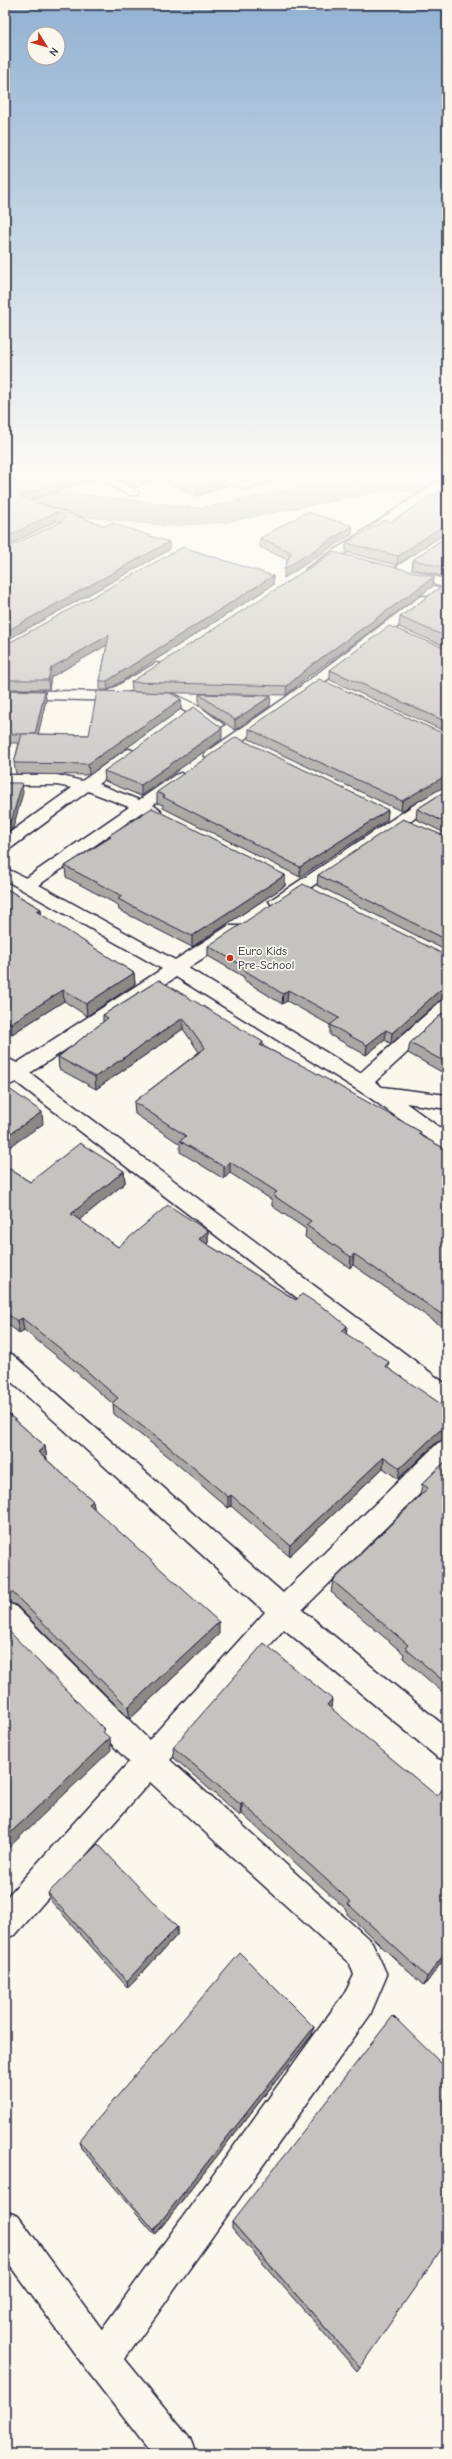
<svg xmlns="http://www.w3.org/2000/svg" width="452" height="2459" viewBox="0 0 452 2459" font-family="'Comic Neue',sans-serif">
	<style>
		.water { fill: #b1aeb0; stroke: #787681 }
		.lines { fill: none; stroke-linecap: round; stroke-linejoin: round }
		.minor-casing { stroke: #22223b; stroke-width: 3 }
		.major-casing { stroke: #22223b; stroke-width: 3 }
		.minor { fill: #fbf7ec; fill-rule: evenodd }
		.major { fill: #fbf7ec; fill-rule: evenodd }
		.wall { fill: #aaa7a5; stroke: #22223b }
		.shaded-wall { fill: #8b8886; stroke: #22223b }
		.building { fill: #c6c2c0; stroke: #22223b }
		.poi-dot { fill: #c8321e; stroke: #fbf7ec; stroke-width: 1.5 }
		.labels { text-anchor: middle; stroke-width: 3.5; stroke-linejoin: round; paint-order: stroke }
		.poi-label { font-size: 12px; fill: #22223b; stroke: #fbf7ec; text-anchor: start }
	</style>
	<rect width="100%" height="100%" fill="#fbf7ec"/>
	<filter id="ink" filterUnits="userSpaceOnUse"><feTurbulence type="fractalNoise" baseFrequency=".025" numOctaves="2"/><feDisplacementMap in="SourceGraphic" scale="8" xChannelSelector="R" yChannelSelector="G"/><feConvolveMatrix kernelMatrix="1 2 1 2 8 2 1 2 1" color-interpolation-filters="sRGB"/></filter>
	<g filter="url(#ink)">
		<polygon class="water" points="5,477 23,488 202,508 297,488 377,477 429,477 447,480 447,497 391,489 227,522 170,526 76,516 5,497"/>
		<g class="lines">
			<defs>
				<g id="minor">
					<polygon points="94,477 110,477 139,492 137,495 129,495"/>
					<polygon points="212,477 230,477 247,482 262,477 279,477 247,490"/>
					<polygon points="447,477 447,485 317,572 307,572 306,569 443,478"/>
					<polygon points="447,532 447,542 410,569 447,580 447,588 395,574 394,571 395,568"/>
					<polygon points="424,596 429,597 431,600 429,603 295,704 217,758 207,758 204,755 207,752 285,698 419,597"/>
					<polygon points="156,663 161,664 163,667 161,670 126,693 131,697 124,701 5,698 5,690 107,692"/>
					<polygon points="174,694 199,706 224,725 216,730 211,728 169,701 167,698"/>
					<polygon points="129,749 134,751 137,754 134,757 98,784 139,800 175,775 181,773 189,778 153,805 161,811 159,814 153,816 142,812 39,885 175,960 228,926 240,926 243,930 240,934 188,968 360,1073 440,1002 447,1000 447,1016 375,1082 382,1087 447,1095 447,1109 406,1103 447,1133 447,1150 440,1148 369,1097 176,977 30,1073 447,1385 447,1409 438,1406 16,1082 5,1087 5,1057 17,1063 162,969 5,880 5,868 26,878 129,807 88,791 11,848 5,849 5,836 72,788 57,785 5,785 5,775 57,775 82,781 124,751"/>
					<polygon points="447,785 447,797 284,905 272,905 269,901 441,787"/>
					<polygon points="5,1352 13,1355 283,1593 438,1443 447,1440 447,1467 302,1610 447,1728 447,1761 437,1757 284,1629 170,1760 372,1942 387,1975 370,2015 115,2373 102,2379 89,2373 83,2360 89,2347 346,1991 354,1975 350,1964 150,1782 16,1934 5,1939 5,1899 129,1762 5,1634 5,1602 15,1606 149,1740 265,1612 5,1376"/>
				</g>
				<polygon id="major" points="5,2211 18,2216 115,2347 191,2440 196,2454 152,2454 89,2373 5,2259"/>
			</defs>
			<use href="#minor" class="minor-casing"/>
			<use href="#major" class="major-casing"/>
			<use href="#minor" class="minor"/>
			<use href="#major" class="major"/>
		</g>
		<g class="wall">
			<polygon points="6,477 94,477 94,479 31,500 105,526 169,542 169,550 5,641 5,549 61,522 56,521 5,547"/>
			<polygon points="113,477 228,477 228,485 197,496 160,479 134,488"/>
			<polygon points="235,477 256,477 247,480"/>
			<polygon points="344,477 361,477 353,480"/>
			<polygon points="447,498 447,532 397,565 346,552 346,543 391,522"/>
			<polygon points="352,534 284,578 288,560 260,547 260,538"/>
			<polygon points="447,536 447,577 412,569 413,560"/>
			<polygon points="273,576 273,585 108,690 100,690 100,681 107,645 51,677 49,689 5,689 5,645"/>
			<polygon points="434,577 433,586 309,676 286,695 132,692 131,682"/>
			<polygon points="447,582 447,647 399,627 400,617"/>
			<polygon points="447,649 447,732 330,680 330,670"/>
			<polygon points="5,690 45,691 46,700 38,734 89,735 181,699 181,709 89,775 16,774 14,763 19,743 5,743"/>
			<polygon points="199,694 270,706 235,730 199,705"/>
			<polygon points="249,729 447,735 447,785 401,811 249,739"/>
			<polygon points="222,739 141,796 105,781 104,771"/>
			<polygon points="447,790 447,834 416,819 417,809"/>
			<polygon points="157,792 388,810 387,820 300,877 163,808 163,805 157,803"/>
			<polygon points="108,836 285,875 285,886 192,947 119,910 118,905 66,877 65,866 108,839"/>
			<polygon points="447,837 447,951 317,885 318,875"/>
			<polygon points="5,888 41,909 41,915 134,973 135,984 87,1016 64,1001 12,1034 5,1029"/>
			<polygon points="208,946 439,1001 391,1044 385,1040 366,1055 330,1035 330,1025 287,1001 282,1004 244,980 244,977 208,956"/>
			<polygon points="159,980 263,1046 421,1132 420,1135 447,1150 447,1330 353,1265 350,1268 305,1237 306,1229 272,1206 272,1200 230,1173 224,1179 180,1152 180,1144 135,1114 134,1102 199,1052 183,1029 96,1089 59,1069 58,1057 103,1022 103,1015"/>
			<polygon points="447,1009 447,1075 408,1053 410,1043"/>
			<polygon points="5,1166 30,1182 124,1171 125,1183 79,1220 118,1247 208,1231 208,1243 207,1244 296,1300 347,1326 346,1334 388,1368 437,1442 398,1479 383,1468 289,1556 231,1506 228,1508 169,1457 114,1414 113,1404 68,1365 24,1330 19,1333 5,1322"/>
			<polygon points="5,1411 45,1446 47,1460 93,1501 94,1509 219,1634 130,1719 16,1605 5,1601"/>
			<polygon points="447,1460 447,1696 403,1658 404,1654 331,1592 333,1581 420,1495 422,1484"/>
			<polygon points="331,1708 447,1955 424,1986 347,1914 347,1910 242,1814 240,1816 174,1758 173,1747"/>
			<polygon points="48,1893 177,1927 177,1935 128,1988 50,1900"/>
			<polygon points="314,2027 312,2035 155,2235 81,2148 79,2141"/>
			<polygon points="232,2222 360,2367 357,2371 232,2228"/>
		</g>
		<g class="shaded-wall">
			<polygon points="75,477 94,477 94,479 19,504 19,496"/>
			<polygon points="142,477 160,477 160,479 134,488 134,480"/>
			<polygon points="226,477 228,477 228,485 197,496 197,488"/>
			<polygon points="247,477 256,477 247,480"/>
			<polygon points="353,477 361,477 353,480"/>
			<polygon points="56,512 56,521 5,547 5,538"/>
			<polygon points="447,523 447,532 397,565 398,556"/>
			<polygon points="353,526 352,534 284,578 284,569"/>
			<polygon points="169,542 169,550 5,641 5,632"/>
			<polygon points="273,576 273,585 108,690 107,681"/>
			<polygon points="434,577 433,586 309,676 286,695 287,686 310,666"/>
			<polygon points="109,635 109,644 51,677 49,689 48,680 51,668"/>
			<polygon points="45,691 46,700 36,744 35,734"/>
			<polygon points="271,696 270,706 235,730 235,720"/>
			<polygon points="181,699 181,709 89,775 88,764"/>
			<polygon points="222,728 222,739 141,796 141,785"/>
			<polygon points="447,775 447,785 401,811 402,801"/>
			<polygon points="22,783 23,793 13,828 5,834 5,824"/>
			<polygon points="388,810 387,820 300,877 300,867"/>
			<polygon points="285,875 285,886 192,947 192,936"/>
			<polygon points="41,909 42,920 36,911"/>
			<polygon points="134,973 135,984 87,1016 86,1004"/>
			<polygon points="447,989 447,999 439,1001 391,1044 392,1033 440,990"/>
			<polygon points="63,990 64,1001 12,1034 11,1023"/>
			<polygon points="288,990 287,1001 282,1004 283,994"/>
			<polygon points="183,1018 183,1029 96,1089 95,1077"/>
			<polygon points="386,1030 385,1040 366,1055 367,1045"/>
			<polygon points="263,1042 263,1053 260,1045"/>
			<polygon points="42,1112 43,1124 5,1150 5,1137"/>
			<polygon points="230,1162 230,1173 224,1179 224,1167"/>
			<polygon points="124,1171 125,1183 72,1226 71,1214"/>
			<polygon points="208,1231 208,1243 199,1251 199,1239"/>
			<polygon points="354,1254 353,1265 350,1268 351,1257"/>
			<polygon points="22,1318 24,1330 19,1333 17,1321"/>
			<polygon points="347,1326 346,1337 342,1331"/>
			<polygon points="389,1362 387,1374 385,1366"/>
			<polygon points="447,1428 447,1439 437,1442 398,1479 400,1468 439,1431"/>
			<polygon points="45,1446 47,1460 38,1452"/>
			<polygon points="384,1457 383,1468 289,1556 290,1545"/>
			<polygon points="231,1495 231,1506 228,1508 228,1497"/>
			<polygon points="93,1501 95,1514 89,1504"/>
			<polygon points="219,1622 219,1634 130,1719 128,1707"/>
			<polygon points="332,1699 331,1710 327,1705"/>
			<polygon points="110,1738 111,1750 5,1851 5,1838"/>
			<polygon points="242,1803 242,1814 240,1816 241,1805"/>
			<polygon points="177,1927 177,1935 128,1988 127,1981"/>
			<polygon points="447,1950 447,1955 424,1986 427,1977"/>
			<polygon points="314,2027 312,2035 155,2235 154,2230"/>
		</g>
		<g class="building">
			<polygon points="5,477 75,477 19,496 105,526 111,523 169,542 5,632 5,549 61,522 64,518 62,514 56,512 5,538"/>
			<polygon points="129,477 142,477 134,480"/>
			<polygon points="173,477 226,477 197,488"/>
			<polygon points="434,494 447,498 447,523 398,556 346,543 385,520 391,522"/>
			<polygon points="307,512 353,526 284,569 291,552 260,538"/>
			<polygon points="447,536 447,568 413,560"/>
			<polygon points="183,547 273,576 107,681 100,681 109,635 51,668 48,680 5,680 5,645"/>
			<polygon points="334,552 434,577 310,666 287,686 131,682"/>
			<polygon points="447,582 447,637 400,617"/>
			<polygon points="389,626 447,649 447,722 330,670"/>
			<polygon points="319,679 447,735 447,775 402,801 249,729"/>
			<polygon points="5,690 45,691 35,734 5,734"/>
			<polygon points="97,691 170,693 181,699 88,764 14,763 22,734 89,735"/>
			<polygon points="199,694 271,696 235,720"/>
			<polygon points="194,707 222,728 141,785 104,771"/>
			<polygon points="236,737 388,810 300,867 163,797 165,796 157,792"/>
			<polygon points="5,783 22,783 12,819 5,824"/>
			<polygon points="447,790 447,823 417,809"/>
			<polygon points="152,808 285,875 192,936 118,899 122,896 65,866 111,837 108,836"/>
			<polygon points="403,819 447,837 447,940 318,875"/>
			<polygon points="303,884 447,956 447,989 440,990 392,1033 386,1030 367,1045 330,1025 339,1018 288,990 283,994 244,970 247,968 208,946"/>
			<polygon points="5,888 41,909 36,911 134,973 86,1004 63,990 11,1023 5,1019"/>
			<polygon points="159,980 263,1042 260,1045 307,1068 421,1132 418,1134 447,1150 447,1318 354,1254 351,1257 306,1225 311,1221 273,1195 277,1192 230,1162 224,1167 180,1141 186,1136 134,1102 205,1048 183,1018 95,1077 58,1057 108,1018 103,1015"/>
			<polygon points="447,1009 447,1063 410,1043"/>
			<polygon points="5,1086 42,1112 5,1137"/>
			<polygon points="80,1143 124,1171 71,1214 118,1247 168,1205 208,1231 199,1239 296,1300 302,1294 327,1310 347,1326 342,1331 389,1362 385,1366 447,1408 447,1428 439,1431 400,1468 384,1457 290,1545 231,1495 228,1497 168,1446 112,1403 118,1398 67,1354 22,1318 17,1321 5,1312 5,1166 30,1182"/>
			<polygon points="5,1411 45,1446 38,1452 93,1501 89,1504 219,1622 128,1707 13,1593 5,1590"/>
			<polygon points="447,1460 447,1684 405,1648 408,1645 333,1581 428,1488 422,1484"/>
			<polygon points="5,1627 105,1730 103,1732 110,1738 5,1838"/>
			<polygon points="264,1643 332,1699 327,1705 437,1796 445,1786 447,1787 447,1950 427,1977 348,1904 351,1902 242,1803 241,1805 173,1747"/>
			<polygon points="98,1844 177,1927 127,1981 48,1893"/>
			<polygon points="240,1953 314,2027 154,2230 79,2141"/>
			<polygon points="393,2016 447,2069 447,2241 360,2367 232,2222"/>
		</g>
	</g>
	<linearGradient id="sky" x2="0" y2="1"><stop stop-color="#92b2d2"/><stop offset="0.58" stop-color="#fdfbf6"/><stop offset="1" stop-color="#fdfbf6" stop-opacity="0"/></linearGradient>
	<rect width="452" height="821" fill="url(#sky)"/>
	<circle class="poi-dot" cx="230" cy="958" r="4"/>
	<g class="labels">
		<g class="poi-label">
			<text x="238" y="955">Euro Kids<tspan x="238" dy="14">Pre-School</tspan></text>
		</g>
	</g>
	<rect width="452" height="2459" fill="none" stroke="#fbf7ec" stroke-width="20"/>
	<rect x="10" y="10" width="432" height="2439" fill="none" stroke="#22223b" stroke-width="1.5" filter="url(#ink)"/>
	<g transform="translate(46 46) rotate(127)"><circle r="19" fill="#fbf7ec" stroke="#a4a2a5"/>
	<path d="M0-3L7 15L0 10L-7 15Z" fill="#c8321e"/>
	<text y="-6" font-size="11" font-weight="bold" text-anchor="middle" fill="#22223b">N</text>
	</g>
</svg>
